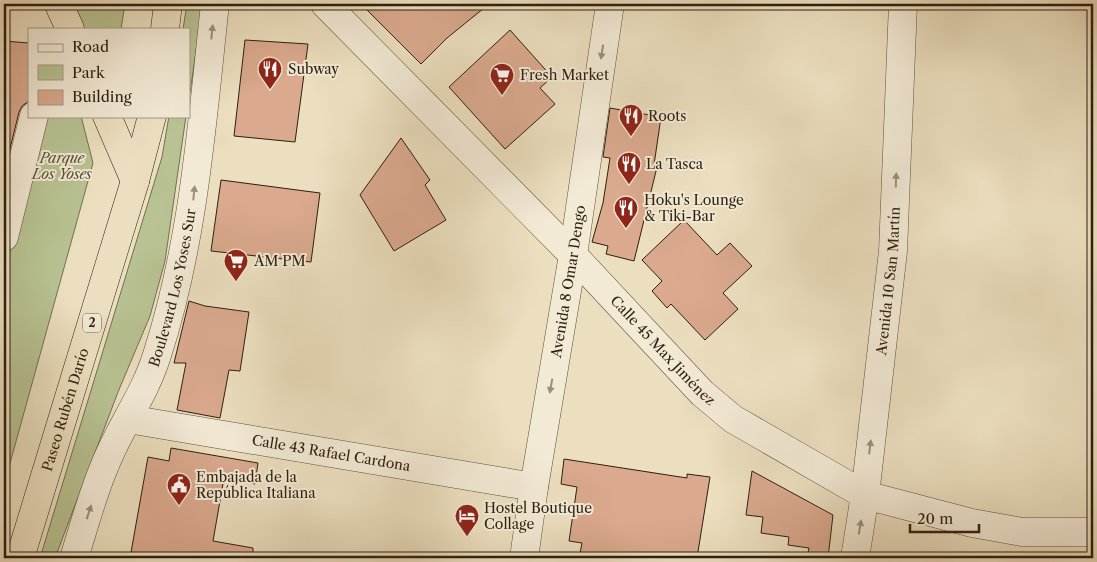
<svg xmlns="http://www.w3.org/2000/svg" width="1097" height="562" viewBox="0 0 1097 562" font-family="'Libre Caslon Text',serif">
	<style>
		.green { fill: #b8c292; stroke: #727050 }
		.building { fill: #daa98e; stroke: #2d1f0f }
		.lines { fill: none; stroke-linecap: round; stroke-linejoin: round }
		.minor-casing { stroke: #5d4f3b; stroke-width: 29 }
		.highway-casing { stroke: #2d1f0f; stroke-width: 29 }
		.minor { stroke: #f3ead6; stroke-width: 28 }
		.highway { stroke: #ecdfc0; stroke-width: 28 }
		.oneway { fill: #9a8f7c }
		.labels { text-anchor: middle; stroke-width: 4; stroke-linejoin: round; paint-order: stroke }
		.shield { fill: #f3ead6; stroke: #685c4b; stroke-width: 1 }
		.shield-label { font-size: 12px; font-weight: bold; fill: #2d1f0f }
		.poi-label { font-size: 14px; fill: #2d1f0f; stroke: #f3ead6; text-anchor: start }
		.park-label { font-size: 14px; font-style: italic; fill: #575036; stroke: #f3ead6 }
		.street-label { font-size: 14px; fill: #2d1f0f; stroke: #f3ead6 }
	</style>
	<rect width="100%" height="100%" fill="#ecdfc0"/>
	<filter id="stains"><feTurbulence type="fractalNoise" baseFrequency=".004" numOctaves="4"/><feColorMatrix values="0 0 0 0 .2 0 0 0 0 .09 0 0 0 0 .02 0 0 0 .5 -.17"/></filter>
	<radialGradient id="worn" r=".72"><stop offset=".6" stop-color="#630" stop-opacity="0"/><stop offset="1" stop-color="#630" stop-opacity=".3"/></radialGradient>
	<g class="green">
		<polygon points="74,4 125,4 121,29 82,29"/>
		<polygon points="187,4 203,4 189,99 189,29 183,29"/>
		<polygon points="45,116 81,116 93,163 4,485 4,274"/>
		<polygon points="169,116 186,116 165,261 150,316 118,392 55,558 40,558 162,157"/>
	</g>
	<g class="building">
		<polygon points="361,4 489,4 447,38 421,64"/>
		<polygon points="510,30 552,77 540,88 555,104 505,149 449,87"/>
		<polygon points="245,40 308,44 295,142 234,136"/>
		<polygon points="4,41 29,43 29,101 22,106 19,112 4,173"/>
		<polygon points="610,108 661,117 654,165 657,167 634,261 606,254 608,246 592,242 603,203 610,158 603,157"/>
		<polygon points="401,138 430,180 425,185 446,220 394,251 360,195"/>
		<polygon points="221,180 320,193 311,262 211,251"/>
		<polygon points="684,220 717,255 730,243 752,266 723,293 738,309 705,340 671,304 667,308 652,291 662,281 642,260"/>
		<polygon points="189,301 205,306 249,312 240,371 229,370 220,418 177,410 186,363 174,363"/>
		<polygon points="171,448 258,463 255,484 224,478 213,541 253,548 253,558 130,558 148,457 169,461"/>
		<polygon points="564,459 687,478 687,474 710,477 697,558 579,558 582,543 569,541 577,487 561,484"/>
		<polygon points="752,471 833,515 828,558 807,558 809,548 788,545 789,537 761,533 763,517 746,515"/>
	</g>
	<g class="lines">
		<defs>
			<g id="minor">
				<path id="s1" d="M 325,4 L 573,255 L 702,393 L 733,419 L 865,495 L 972,523 L 1022,532 L 1093,532"/>
				<polyline points="4,237 34,116"/>
				<path id="s2" d="M 128,419 L 534,487"/>
				<path id="s3" d="M 74,558 C 84,527 92,495 105,465 C 120,427 145,394 157,355 C 194,241 202,122 215,4"/>
				<path id="s4" d="M 524,558 L 534,487 L 573,255 L 610,4"/>
				<path id="s5" d="M 855,558 L 865,495 L 893,251 L 903,4"/>
			</g>
			<g id="highway">
				<polyline points="60,7 70,29"/>
				<polyline points="165,29 168,4"/>
				<polyline points="107,116 135,181"/>
				<path id="s6" d="M 20,558 L 135,181 L 152,116"/>
			</g>
		</defs>
		<use href="#minor" class="minor-casing"/>
		<use href="#highway" class="highway-casing"/>
		<use href="#minor" class="minor"/>
		<use href="#highway" class="highway"/>
	</g>
	<defs><path id="oneway-solid" d="M-6-.8H1V-3.2L6.5 0L1 3.2V.8H-6Z" transform="scale(1.25)"/></defs>
	<g class="oneway">
		<use href="#oneway-solid" transform="translate(212 32) rotate(-84)"/>
		<use href="#oneway-solid" transform="translate(602 52) rotate(99)"/>
		<use href="#oneway-solid" transform="translate(896 180) rotate(-88)"/>
		<use href="#oneway-solid" transform="translate(194 193) rotate(-84)"/>
		<use href="#oneway-solid" transform="translate(551 386) rotate(100)"/>
		<use href="#oneway-solid" transform="translate(870 447) rotate(-83)"/>
		<use href="#oneway-solid" transform="translate(89 512) rotate(-72)"/>
		<use href="#oneway-solid" transform="translate(860 527) rotate(-81)"/>
	</g>
	<defs>
		<symbol id="restaurant-pin" viewBox="-11 -11 22 30"><path d="M0 17L-7.5 6A9.5 9.5 0 1 1 7.5 6Z" fill="#8f2418" stroke="#f3ead6"/><path d="M-5-6h1v4h1v-4h1v4h1v-4h1v5L-1.5 .5V6h-2V.5L-5-1ZM5-6V6H3V1.5H1.5Q1.5-4 5-6Z" fill="#fff"/></symbol>
		<symbol id="supermarket-pin" viewBox="-11 -11 22 30"><path d="M0 17L-7.5 6A9.5 9.5 0 1 1 7.5 6Z" fill="#8f2418" stroke="#f3ead6"/><path d="M-6-5.5h2.5l.6 2H6L4.5 2H-2.5L-4.4-4H-6ZM-1.5 3.2a1.3 1.3 0 1 0 .1 0ZM3 3.2a1.3 1.3 0 1 0 .1 0Z" fill="#fff"/></symbol>
		<symbol id="civic-pin" viewBox="-11 -11 22 30"><path d="M0 17L-7.5 6A9.5 9.5 0 1 1 7.5 6Z" fill="#8f2418" stroke="#f3ead6"/><path d="M-.6-6.5H3V-4.5H.6V-3L4-1V1h2V6H-6V1h2V-1L-.6-3ZM-1.2 2.5V6h2.4V2.5Z" fill="#fff"/></symbol>
		<symbol id="hotel-pin" viewBox="-11 -11 22 30"><path d="M0 17L-7.5 6A9.5 9.5 0 1 1 7.5 6Z" fill="#8f2418" stroke="#f3ead6"/><path d="M-6-4.5h1.5V1H6V5H4.5V3h-9V5H-6ZM-4 0a1.8 1.8 0 1 1 3.6 0ZM.5 0V-2.5h3Q6-2.5 6 0Z" fill="#fff"/></symbol>
	</defs>
	<g fill-rule="evenodd">
		<use href="#restaurant-pin" x="256" y="55" width="28" height="38"/>
		<use href="#supermarket-pin" x="488" y="61" width="28" height="38"/>
		<use href="#restaurant-pin" x="617" y="102" width="28" height="38"/>
		<use href="#restaurant-pin" x="615" y="150" width="28" height="38"/>
		<use href="#restaurant-pin" x="612" y="194" width="28" height="38"/>
		<use href="#supermarket-pin" x="222" y="247" width="28" height="38"/>
		<use href="#civic-pin" x="165" y="471" width="28" height="38"/>
		<use href="#hotel-pin" x="453" y="502" width="28" height="38"/>
	</g>
	<g class="labels">
		<rect class="shield" x="83" y="313.5" width="18" height="19" rx="4"/>
		<g class="shield-label">
			<text x="92" y="327">2</text>
		</g>
		<g class="poi-label">
			<text x="288" y="74">Subway</text>
			<text x="520" y="80">Fresh Market</text>
			<text x="648" y="121">Roots</text>
			<text x="646" y="169">La Tasca</text>
			<text x="644" y="205">Hoku's Lounge<tspan x="644" dy="16">&amp; Tiki-Bar</tspan></text>
			<text x="254" y="266">AM PM</text>
			<text x="196" y="482">Embajada de la<tspan x="196" dy="16">República Italiana</tspan></text>
			<text x="484" y="513">Hostel Boutique<tspan x="484" dy="16">Collage</tspan></text>
		</g>
		<g class="park-label">
			<text x="62" y="163">Parque<tspan x="62" dy="16">Los Yoses</tspan></text>
		</g>
		<g class="street-label">
			<text dy="5" stroke="none"><textPath href="#s4" startOffset="280">Avenida 8 Omar Dengo</textPath></text>
			<text dy="5" stroke="none"><textPath href="#s5" startOffset="279">Avenida 10 San Martín</textPath></text>
			<text dy="5" stroke="none"><textPath href="#s3" startOffset="289">Boulevard Los Yoses Sur</textPath></text>
			<text dy="5" stroke="none"><textPath href="#s1" startOffset="484">Calle 45 Max Jiménez</textPath></text>
			<text dy="5" stroke="none"><textPath href="#s6" startOffset="155">Paseo Rubén Darío</textPath></text>
			<text dy="5" stroke="none"><textPath href="#s2" startOffset="206">Calle 43 Rafael Cardona</textPath></text>
		</g>
	</g>
	<rect width="1097" height="562" fill="none" stroke="#ecdfc0" stroke-width="20"/>
	<rect x="5" y="5" width="1087" height="552" fill="none" stroke="#2d1f0f" stroke-width="2.5"/>
	<rect x="10" y="10" width="1077" height="542" fill="none" stroke="#2d1f0f"/>
	<rect x="28" y="28" width="162" height="90" fill="#f3ead6" stroke="#a49986"/>
	<rect x="38" y="44" width="25" height="8" fill="#f3ead6" stroke="#a49986"/>
	<text x="72" y="52" font-size="15" fill="#2d1f0f">Road</text>
	<rect x="38" y="65" width="25" height="15" fill="#b8c292" stroke="#a49986"/>
	<text x="72" y="78" font-size="15" fill="#2d1f0f">Park</text>
	<rect x="38" y="90" width="25" height="15" fill="#daa98e" stroke="#a49986"/>
	<text x="72" y="102" font-size="15" fill="#2d1f0f">Building</text>
	<path d="M910 524v8h69v-8" fill="none" stroke="#2d1f0f" stroke-width="2.5"/>
	<text x="917" y="524" font-size="15" fill="#2d1f0f" stroke="#f3ead6" stroke-width="4" paint-order="stroke">20 m</text>
	<rect width="100%" height="100%" filter="url(#stains)"/>
	<rect width="100%" height="100%" fill="url(#worn)"/>
</svg>
